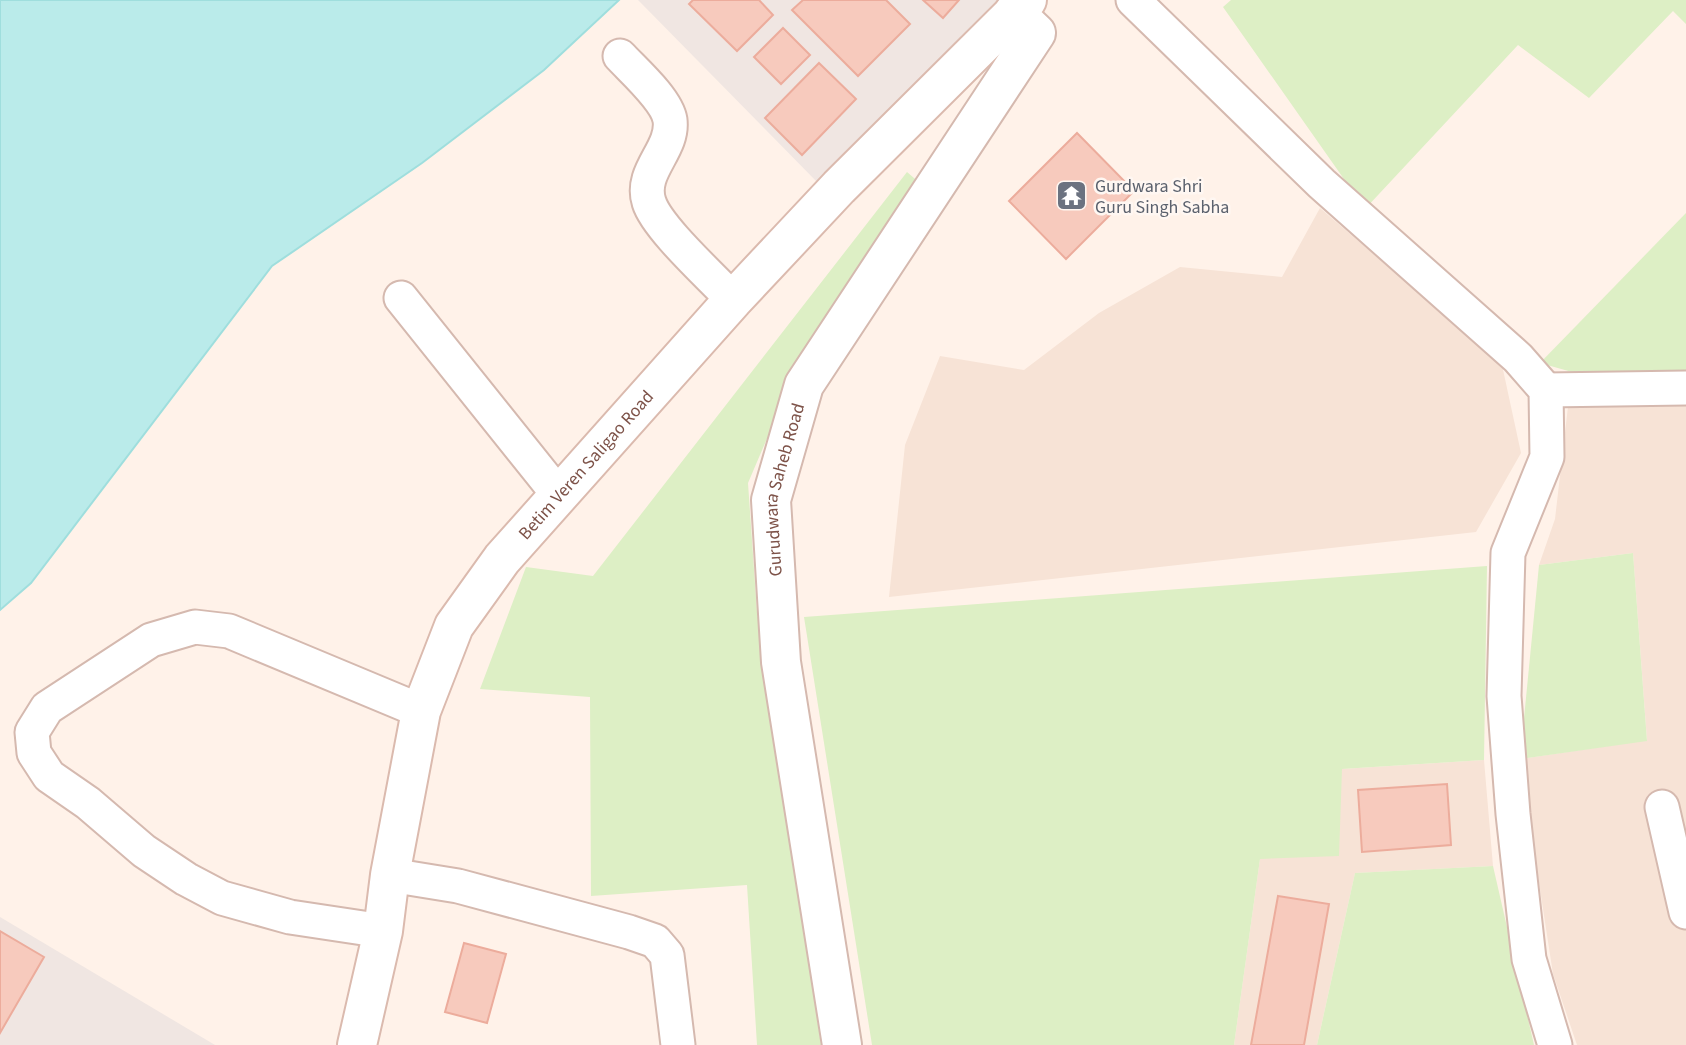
<svg xmlns="http://www.w3.org/2000/svg" width="1686" height="1045" viewBox="0 0 1686 1045" font-family="'Source Sans 3',sans-serif">
	<style>
		.residential { fill: #f7e3d6 }
		.industrial { fill: #f0e6e2 }
		.green { fill: #ddefc5 }
		.water { fill: #baebea; stroke: #9fdedd; stroke-width: 2 }
		.building { fill: #f7cabd; stroke: #ecac9c; stroke-width: 2 }
		.lines { fill: none; stroke-linecap: round; stroke-linejoin: round }
		.minor-casing { stroke: #d5b9af; stroke-width: 37 }
		.tertiary-casing { stroke: #d5b9af; stroke-width: 42 }
		.secondary-casing { stroke: #dbbaae; stroke-width: 42 }
		.minor { stroke: #fff; stroke-width: 33 }
		.tertiary { stroke: #fff; stroke-width: 38 }
		.secondary { stroke: #fff; stroke-width: 38 }
		.labels { text-anchor: middle; stroke-width: 5; stroke-linejoin: round; paint-order: stroke }
		.worship-label { font-size: 18px; fill: #5b616d; stroke: #fff7f2; text-anchor: start }
		.street-label { font-size: 18px; fill: #7d5248; stroke: #fff7f2 }
	</style>
	<rect width="100%" height="100%" fill="#fff2e9"/>
	<g class="residential">
		<polygon points="1320,208 1502,365 1521,453 1476,532 889,597 905,445 940,356 1024,370 1099,313 1180,267 1282,277"/>
		<polygon points="1572,372 1686,372 1686,1045 1577,1045 1553,974 1520,759 1647,740 1633,553 1539,565 1555,519"/>
		<polygon points="1484,760 1493,866 1355,873 1317,1045 1234,1045 1260,859 1342,769"/>
	</g>
	<g class="industrial">
		<polygon points="638,0 1000,0 819,184"/>
		<polygon points="0,917 215,1045 0,1045"/>
	</g>
	<g class="green">
		<polygon points="1231,0 1686,0 1686,24 1673,11 1589,98 1518,45 1365,209 1223,7"/>
		<polygon points="907,172 921,184 807,345 748,483 757,612 821,1045 757,1045 747,885 591,896 590,697 480,689 526,567 593,576"/>
		<polygon points="1686,213 1686,372 1572,372 1540,363"/>
		<polygon points="1633,553 1647,741 1520,759 1539,565"/>
		<polygon points="1487,566 1484,760 1342,769 1339,856 1260,859 1234,1045 872,1045 804,617"/>
		<polygon points="1493,866 1534,1045 1317,1045 1355,873"/>
	</g>
	<polygon class="water" points="0,0 619,0 544,70 422,163 272,266 31,583 0,610"/>
	<g class="building">
		<polygon points="693,0 759,0 773,15 737,51 689,4"/>
		<polygon points="803,0 886,0 910,24 858,76 792,10"/>
		<polygon points="923,0 959,0 943,18"/>
		<polygon points="783,28 810,55 781,84 754,57"/>
		<polygon points="819,63 856,99 802,155 765,118"/>
		<polygon points="1077,133 1134,191 1066,259 1009,201"/>
		<polygon points="1447,784 1451,845 1362,852 1358,790"/>
		<polygon points="1278,896 1329,904 1304,1045 1251,1045"/>
		<polygon points="0,931 44,957 0,1033"/>
		<polygon points="464,943 506,954 487,1023 445,1012"/>
	</g>
	<g class="lines">
		<defs>
			<g id="minor">
				<polyline points="1133,0 1322,184 1518,358 1546,390 1547,457 1508,553 1504,696 1513,814 1529,959 1555,1045"/>
				<path d="M 620,56 C 634,71 667,100 670,120 C 674,150 639,171 649,202 C 657,228 712,277 733,300"/>
				<polyline points="401,298 558,494"/>
				<polyline points="1546,390 1686,388"/>
				<polyline points="1662,807 1686,912"/>
				<polyline points="390,875 458,886 629,932 655,941 667,955 678,1045"/>
				<polyline points="383,931 290,917 222,898 186,879 144,851 88,803 49,776 34,753 32,732 47,708 151,640 195,627 229,631 421,711"/>
			</g>
			<g id="tertiary">
				<path id="s1" d="M 842,1045 L 781,662 L 771,500 L 804,385 L 1036,33 L 1014,12"/>
			</g>
			<g id="secondary">
				<path id="s2" d="M 357,1045 L 383,931 L 390,875 L 421,711 L 454,626 L 502,559 L 733,300 L 839,187 L 1027,0"/>
			</g>
		</defs>
		<use href="#minor" class="minor-casing"/>
		<use href="#tertiary" class="tertiary-casing"/>
		<use href="#secondary" class="secondary-casing"/>
		<use href="#minor" class="minor"/>
		<use href="#tertiary" class="tertiary"/>
		<use href="#secondary" class="secondary"/>
	</g>
	<defs>
		<symbol id="temple-square" viewBox="-11 -11 22 22"><rect x="-9" y="-9" width="18" height="18" rx="4" fill="#6b7280" stroke="#fff7f2"/><path d="M0-6L5-2H3V0L6.5 2.5H4V6H1.5V3h-3V6H-4V2.5H-6.5L-3 0V-2H-5Z" fill="#fff"/></symbol>
	</defs>
	<g fill-rule="evenodd">
		<use href="#temple-square" x="1054" y="178" width="35" height="35"/>
	</g>
	<g class="labels">
		<g class="worship-label">
			<text x="1095" y="192">Gurdwara Shri<tspan x="1095" dy="21">Guru Singh Sabha</tspan></text>
		</g>
		<g class="street-label">
			<text dy="6" stroke="none"><textPath href="#s2" startOffset="640">Betim Veren Saligao Road</textPath></text>
			<text dy="6" stroke="none"><textPath href="#s1" startOffset="562">Gurudwara Saheb Road</textPath></text>
		</g>
	</g>
</svg>
